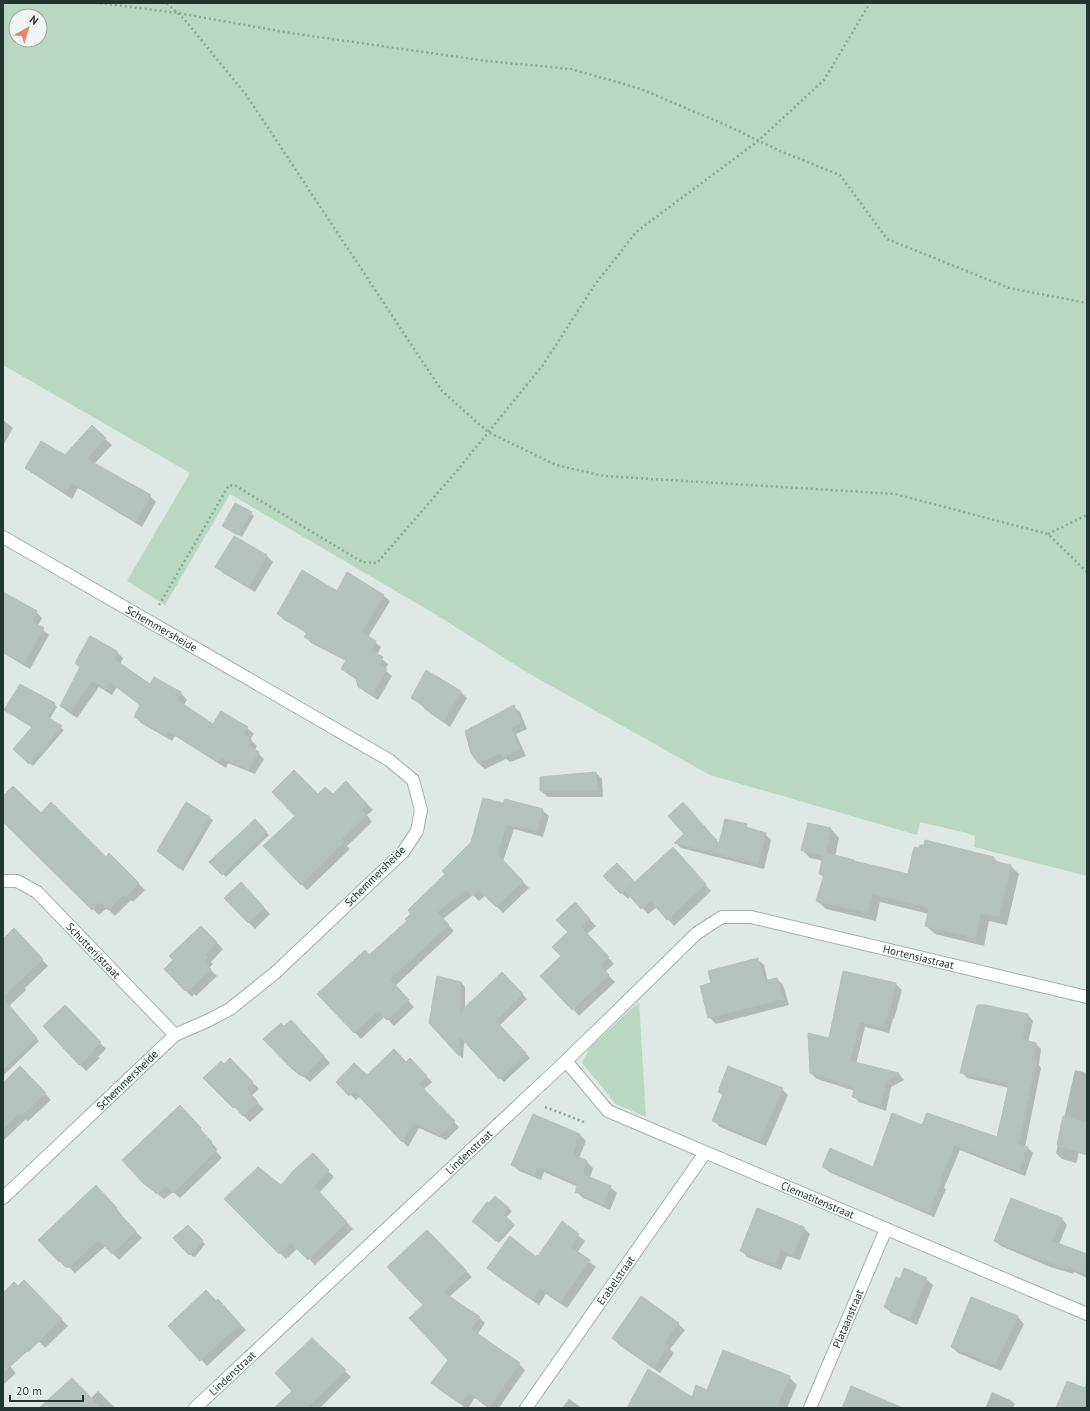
<svg xmlns="http://www.w3.org/2000/svg" width="1090" height="1411" viewBox="0 0 1090 1411" font-family="'PT Sans',sans-serif">
	<style>
		.green { fill: #b9d7c3; fill-rule: evenodd }
		.shadow { fill: #0003 }
		.building { fill: #b4c2bd; stroke: #b2c0bb }
		.lines { fill: none; stroke-linecap: round; stroke-linejoin: round }
		.minor-casing { stroke: #a2afab; stroke-width: 14 }
		.path { stroke: #83a89e; stroke-width: 2.5; stroke-dasharray: 2 3; stroke-linecap: butt }
		.minor { stroke: #fff; stroke-width: 12 }
		.labels { text-anchor: middle; stroke-width: 3; stroke-linejoin: round; paint-order: stroke }
		.street-label { font-size: 11px; fill: #223631; stroke: #eef5f2 }
	</style>
	<rect width="100%" height="100%" fill="#dee8e4"/>
	<g class="green">
		<path d="M 3,3 L 1087,3 L 1087,876 L 974,847 L 975,836 L 967,833 L 920,822 L 917,835 L 710,775 L 528,673 L 435,614 L 230,494 L 165,605 L 127,581 L 190,473 L 3,365 ZM 16,16 L 40,16 L 40,40 L 16,40 Z"/>
		<polygon points="639,1002 646,1117 616,1104 582,1063 589,1048"/>
	</g>
	<g class="shadow">
		<polygon points="3,420 13,428 3,446"/>
		<polygon points="92,427 112,445 94,464 150,496 156,502 142,527 78,488 72,499 32,473 26,467 65,456"/>
		<polygon points="251,513 254,516 242,537 226,528"/>
		<polygon points="234,537 267,556 273,562 255,592 223,573 217,567"/>
		<polygon points="348,573 384,596 390,601 368,637 381,647 377,655 388,664 385,670 392,676 378,700 365,692 359,686 357,680 348,674 342,669 346,661 311,643 306,637 307,634 302,630 284,620 278,614 337,592"/>
		<polygon points="3,604 36,612 42,618 38,626 49,635 30,669 3,653"/>
		<polygon points="91,637 117,652 123,658 120,665 150,686 154,678 181,693 187,700 183,706 213,725 247,728 254,734 250,739 257,746 255,750 264,759 255,774 228,763 226,768 175,736 172,741 141,723 135,716 141,706 117,687 112,695 99,687 77,718 68,712 62,706 81,668"/>
		<polygon points="427,672 461,692 467,698 450,727 431,714 412,697"/>
		<polygon points="54,704 57,707 49,720 64,730 33,766 17,752 33,728 5,710"/>
		<polygon points="513,706 520,712 527,729 516,734 526,756 510,762 506,759 485,769 478,763"/>
		<polygon points="596,773 602,779 603,797 548,797 541,791"/>
		<polygon points="352,788 373,810 367,815 372,822 347,846 350,849 307,890 265,846 318,796 333,795"/>
		<polygon points="3,793 41,814 106,858 109,855 145,890 133,902 131,900 115,916 107,908 99,915 3,821"/>
		<polygon points="186,804 213,820 183,871 162,853"/>
		<polygon points="504,804 542,810 549,816 543,837 514,829 503,861 529,888 503,913 486,895 479,901 473,895 443,919 454,931 395,986 414,1007 394,1026 385,1016 361,1039 318,994 369,956 409,921"/>
		<polygon points="255,820 269,835 226,877 211,862"/>
		<polygon points="746,825 751,830 765,834 771,840 764,869 681,848 676,843 719,844"/>
		<polygon points="831,829 839,838 835,857 909,875 994,858 999,863 1011,866 1019,874 1007,925 989,921 984,946 935,934 926,926 929,914 880,902 876,921 826,909 817,901 824,878 820,874 823,861 810,858 802,850"/>
		<polygon points="679,855 711,891 674,926 657,907 648,914 631,896 628,899 604,876 617,864 635,883"/>
		<polygon points="247,889 270,914 255,929 226,898"/>
		<polygon points="581,910 596,926 587,934 614,964 605,972 615,982 579,1016 573,1009 562,956"/>
		<polygon points="201,927 223,949 211,962 213,964 209,968 217,976 196,996 194,994 192,997 165,969"/>
		<polygon points="14,930 48,966 25,988 26,990 6,1009 3,1005 3,940"/>
		<polygon points="757,959 764,965 768,981 777,979 783,985 789,1005 716,1024 709,1017 713,984"/>
		<polygon points="502,973 527,999 499,1026 530,1058 504,1082 466,1042 464,1044 463,1059 430,1023 461,982 465,987 465,1009"/>
		<polygon points="844,973 896,984 902,990 894,1019 893,1019 889,1033 865,1027 856,1064 899,1074 904,1080 891,1087 886,1111 859,1102 853,1096 855,1091 817,1079 811,1073 829,1040"/>
		<polygon points="65,1007 106,1049 98,1057 100,1058 86,1071 44,1027"/>
		<polygon points="1028,1015 1033,1021 1028,1042 1036,1044 1041,1049 1039,1065 1041,1068 1025,1147 1028,1148 1033,1153 1025,1176 960,1150 944,1188 946,1189 934,1217 829,1172 824,1166 874,1168 923,1126 998,1138 1009,1088 967,1078 961,1072"/>
		<polygon points="26,1026 39,1041 3,1076 3,1049"/>
		<polygon points="284,1027 297,1028 330,1063 310,1082 302,1075 300,1076 293,1070"/>
		<polygon points="230,1059 259,1089 252,1095 256,1099 255,1100 264,1109 250,1122 205,1078 224,1065"/>
		<polygon points="410,1059 432,1082 423,1090 459,1127 446,1140 419,1128 408,1147 360,1096 356,1100 337,1082 367,1076 406,1063"/>
		<polygon points="1075,1070 1087,1073 1087,1125 1076,1163 1062,1159 1056,1153"/>
		<polygon points="26,1074 51,1100 28,1121 26,1119 3,1141 3,1084"/>
		<polygon points="782,1089 788,1095 766,1146 720,1127 714,1121 724,1096 719,1092"/>
		<polygon points="186,1113 217,1149 216,1151 222,1158 180,1198 173,1192 164,1199 151,1189"/>
		<polygon points="579,1134 586,1141 579,1158 587,1162 593,1168 590,1178 610,1187 617,1193 610,1210 583,1198 577,1192 578,1187 544,1172 541,1180 519,1171 513,1165"/>
		<polygon points="313,1155 334,1177 319,1193 353,1229 315,1265 298,1248 286,1259 226,1199 281,1186"/>
		<polygon points="102,1193 122,1215 121,1216 142,1238 119,1260 106,1246 75,1273 68,1266 66,1268 39,1240"/>
		<polygon points="495,1198 512,1211 506,1218 515,1225 499,1243 476,1224"/>
		<polygon points="1011,1199 1062,1219 1067,1225 1059,1244 1087,1255 1087,1278 1074,1272 1074,1274 1050,1267 1001,1246 995,1241"/>
		<polygon points="758,1209 804,1228 810,1234 800,1260 787,1256 781,1270 747,1257 741,1250"/>
		<polygon points="562,1223 585,1241 577,1253 596,1267 567,1308 546,1294 539,1305 494,1274 488,1268 539,1258"/>
		<polygon points="188,1226 205,1244 195,1257 193,1256 193,1257 174,1238"/>
		<polygon points="427,1231 472,1277 449,1297 479,1318 485,1323 477,1335 519,1364 525,1370 499,1408 489,1408 475,1398 468,1408 466,1408 438,1389 433,1383 449,1360 424,1305"/>
		<polygon points="926,1279 933,1285 917,1325 891,1313 885,1307 900,1280"/>
		<polygon points="24,1281 68,1326 45,1348 3,1303 3,1294 18,1287"/>
		<polygon points="972,1298 1018,1317 1024,1324 1001,1371 958,1353 952,1347"/>
		<polygon points="216,1302 224,1307 246,1330 207,1366 169,1326"/>
		<polygon points="678,1324 685,1330 670,1349 674,1353 660,1373 619,1345 613,1338"/>
		<polygon points="312,1339 351,1377 320,1408 289,1408 293,1391"/>
		<polygon points="3,1359 16,1373 3,1385"/>
		<polygon points="789,1377 797,1385 787,1408 631,1408 692,1398 708,1391"/>
		<polygon points="1087,1381 1087,1408 1057,1408 1084,1389"/>
		<polygon points="98,1391 115,1408 41,1408 91,1398"/>
		<polygon points="992,1392 1012,1401 1015,1404 1013,1408 985,1408"/>
		<polygon points="569,1399 582,1408 562,1408"/>
	</g>
	<g class="building">
		<polygon points="92,425 106,438 87,459 151,495 136,522 72,483 66,493 25,468 41,441 65,455"/>
		<polygon points="235,503 252,512 238,535 222,526"/>
		<polygon points="234,536 267,555 249,587 215,567"/>
		<polygon points="302,570 337,591 347,572 384,595 362,632 376,641 371,650 383,657 379,665 387,669 372,695 358,687 356,677 341,669 346,660 304,637 307,633 299,628 299,627 277,614"/>
		<polygon points="3,592 37,611 32,621 44,628 24,664 3,652"/>
		<polygon points="90,636 117,651 114,659 150,684 154,677 181,692 177,700 213,724 221,711 248,727 244,734 251,739 248,745 259,752 248,769 222,758 219,762 168,731 166,735 134,717 140,705 110,682 106,689 92,681 70,712 60,706 80,667 75,663"/>
		<polygon points="426,670 461,691 444,722 424,708 425,706 411,698"/>
		<polygon points="20,684 55,703 47,717 62,726 29,764 13,749 32,727 4,710"/>
		<polygon points="514,705 521,723 511,728 520,749 503,757 501,753 478,763 471,753 465,731"/>
		<polygon points="294,770 318,794 325,787 333,794 346,781 367,804 362,809 367,815 342,839 344,842 301,885 263,846 295,816 272,792"/>
		<polygon points="596,772 598,791 540,791 540,777"/>
		<polygon points="13,786 41,813 51,802 106,857 109,853 139,883 126,897 124,894 108,910 100,902 92,910 3,822 3,796"/>
		<polygon points="483,798 503,803 505,799 543,809 537,831 507,824 497,854 523,881 496,907 479,890 472,896 466,890 437,912 449,925 390,979 409,1000 387,1020 378,1011 354,1033 317,994 365,950 369,955 407,921 405,919 411,914 408,910 445,874 442,871 471,842"/>
		<polygon points="186,802 210,817 180,869 157,851"/>
		<polygon points="683,802 719,843 725,819 747,824 746,827 766,833 758,864 674,843 684,834 668,816"/>
		<polygon points="255,819 267,832 222,875 209,862"/>
		<polygon points="808,823 831,828 826,853 854,860 854,861 908,874 914,847 919,848 920,845 924,845 925,840 994,857 993,861 1011,865 999,917 981,913 975,938 925,926 929,908 872,894 868,913 816,901 824,875 819,874 823,856 801,850"/>
		<polygon points="673,847 706,884 667,920 651,901 641,909 625,891"/>
		<polygon points="617,863 634,881 621,894 603,876"/>
		<polygon points="241,882 264,907 248,923 224,898"/>
		<polygon points="575,902 590,919 581,927 609,957 600,965 609,975 572,1010 540,976 561,956 552,947 568,932 556,920"/>
		<polygon points="201,926 217,942 205,955 208,957 204,961 211,969 189,990 188,989 185,991 164,969 173,960 169,956"/>
		<polygon points="14,928 43,959 3,997 3,939"/>
		<polygon points="758,958 764,981 777,978 784,999 708,1018 700,986 711,983 708,971"/>
		<polygon points="843,971 896,983 889,1014 887,1014 884,1027 860,1022 850,1061 899,1073 886,1082 881,1106 852,1097 855,1087 810,1073 808,1033 829,1038"/>
		<polygon points="502,972 523,994 496,1021 526,1053 499,1079 461,1038 459,1039 459,1056 429,1023 437,976 461,982 460,1012"/>
		<polygon points="3,998 37,1038 3,1070"/>
		<polygon points="65,1005 101,1042 93,1050 94,1052 79,1065 43,1026"/>
		<polygon points="977,1005 985,1005 1028,1014 1022,1039 1036,1043 1033,1061 1036,1061 1019,1144 1028,1147 1019,1171 955,1145 939,1182 941,1183 928,1213 822,1167 830,1148 873,1167 892,1113 922,1125 927,1113 997,1137 1009,1084 960,1073"/>
		<polygon points="291,1020 324,1056 303,1077 295,1069 293,1070 263,1039 281,1023 284,1026"/>
		<polygon points="394,1049 406,1062 410,1058 427,1076 419,1084 455,1121 440,1135 414,1123 402,1142 354,1091 349,1096 336,1082 354,1063 367,1075"/>
		<polygon points="230,1058 253,1082 247,1088 251,1092 249,1093 258,1102 243,1116 235,1107 233,1108 203,1078 221,1061 224,1064"/>
		<polygon points="20,1066 46,1093 21,1116 19,1114 3,1129 3,1083"/>
		<polygon points="728,1066 783,1088 760,1141 712,1121 723,1094 718,1092"/>
		<polygon points="180,1105 201,1128 200,1129 212,1142 210,1144 216,1151 173,1193 166,1186 157,1194 143,1183 122,1160"/>
		<polygon points="533,1114 580,1134 573,1154 587,1161 583,1174 611,1186 603,1204 575,1192 578,1184 538,1167 534,1175 511,1165"/>
		<polygon points="1063,1116 1087,1123 1087,1155 1057,1145"/>
		<polygon points="313,1153 329,1170 314,1186 347,1222 308,1260 291,1243 279,1254 224,1199 258,1167 281,1185 294,1170"/>
		<polygon points="96,1185 117,1208 115,1209 136,1231 112,1254 99,1240 68,1268 61,1260 59,1262 38,1240"/>
		<polygon points="495,1196 509,1208 504,1215 512,1222 496,1241 472,1221 487,1202 489,1203"/>
		<polygon points="1011,1198 1062,1218 1052,1241 1087,1254 1087,1275 1069,1267 1068,1269 1044,1261 994,1241"/>
		<polygon points="757,1208 804,1227 793,1255 781,1250 775,1264 740,1251"/>
		<polygon points="562,1221 579,1234 571,1247 590,1260 560,1302 540,1288 532,1299 487,1268 510,1236 536,1257 537,1255 538,1256"/>
		<polygon points="188,1225 203,1240 191,1255 190,1254 189,1255 173,1238"/>
		<polygon points="427,1230 467,1271 443,1292 480,1317 471,1329 520,1363 489,1408 469,1393 461,1404 431,1383 448,1360 409,1318 423,1305 387,1267"/>
		<polygon points="904,1268 927,1278 910,1319 884,1307 896,1277 900,1279"/>
		<polygon points="24,1280 62,1319 28,1352 27,1351 3,1373 3,1293 14,1282 18,1286"/>
		<polygon points="206,1290 216,1301 218,1299 240,1324 200,1361 168,1326"/>
		<polygon points="641,1296 679,1323 664,1343 668,1346 653,1368 612,1338"/>
		<polygon points="971,1297 1018,1316 995,1365 951,1347"/>
		<polygon points="312,1338 346,1370 307,1408 274,1408 292,1391 275,1373"/>
		<polygon points="723,1350 790,1376 776,1408 627,1408 648,1369 692,1397 696,1385 707,1390"/>
		<polygon points="72,1378 101,1408 39,1408"/>
		<polygon points="1067,1381 1087,1389 1087,1408 1056,1408"/>
		<polygon points="851,1386 903,1408 842,1408"/>
	</g>
	<g class="lines">
		<defs>
			<g id="minor">
				<path id="s1" d="M 3,537 L 389,760 L 413,780 L 421,810 L 417,831 L 403,852 L 276,972 L 230,1009 L 207,1021 L 175,1035 L 3,1198"/>
				<path id="s2" d="M 3,881 L 17,881 L 37,892 L 175,1035"/>
				<path id="s3" d="M 566,1061 L 608,1111 L 1087,1314"/>
				<path id="s4" d="M 195,1408 L 566,1061 L 697,933 L 722,917 L 751,917 L 1087,997"/>
				<path id="s5" d="M 526,1408 L 705,1153"/>
				<path id="s6" d="M 810,1408 L 886,1229"/>
			</g>
		</defs>
		<use href="#minor" class="minor-casing"/>
		<g class="path">
			<polyline points="100,3 178,13 290,33 487,61 571,69 641,89 726,125 780,151 840,175 887,239 1009,288 1087,303"/>
			<polyline points="167,3 185,20 247,96 442,391 488,432 556,465 604,476 895,494 1048,534 1087,572"/>
			<polyline points="1048,534 1087,515"/>
			<polyline points="159,605 229,485 236,486 362,562 377,563 455,473 543,365 594,286 636,232 758,141 824,80 870,3"/>
			<polyline points="545,1107 584,1122"/>
		</g>
		<use href="#minor" class="minor"/>
	</g>
	<g class="labels">
		<g class="street-label">
			<text dy="4" stroke="none"><textPath href="#s1" startOffset="183">Schemmersheide</textPath></text>
			<text transform="translate(375 876) rotate(-45)" y="4">Schemmersheide</text>
			<text dy="4" stroke="none"><textPath href="#s2" startOffset="118">Schutterijstraat</textPath></text>
			<text dy="4" stroke="none"><textPath href="#s4" startOffset="922">Hortensiastraat</textPath></text>
			<text transform="translate(127 1080) rotate(-44)" y="4">Schemmersheide</text>
			<text dy="4" stroke="none"><textPath href="#s4" startOffset="375">Lindenstraat</textPath></text>
			<text dy="4" stroke="none"><textPath href="#s3" startOffset="293">Clematitenstraat</textPath></text>
			<text dy="4" stroke="none"><textPath href="#s5" startOffset="156">Erabelstraat</textPath></text>
			<text dy="4" stroke="none"><textPath href="#s6" startOffset="97">Plataanstraat</textPath></text>
			<text dy="4" stroke="none"><textPath href="#s4" startOffset="51">Lindenstraat</textPath></text>
		</g>
	</g>
	<rect width="1090" height="1411" fill="none" stroke="#223631" stroke-width="8"/>
	<g transform="translate(28 28) rotate(38)"><circle r="19" fill="#eef5f2" stroke="#9ca9a5"/>
	<path d="M0-3L7 15L0 10L-7 15Z" fill="#e18864"/>
	<text y="-6" font-size="11" font-weight="bold" text-anchor="middle" fill="#223631">N</text>
	</g>
	<path d="M10 1395v6h73v-6" fill="none" stroke="#223631" stroke-width="2"/>
	<text x="16" y="1395" font-size="12" fill="#223631" stroke="#eef5f2" stroke-width="3" paint-order="stroke">20 m</text>
</svg>
